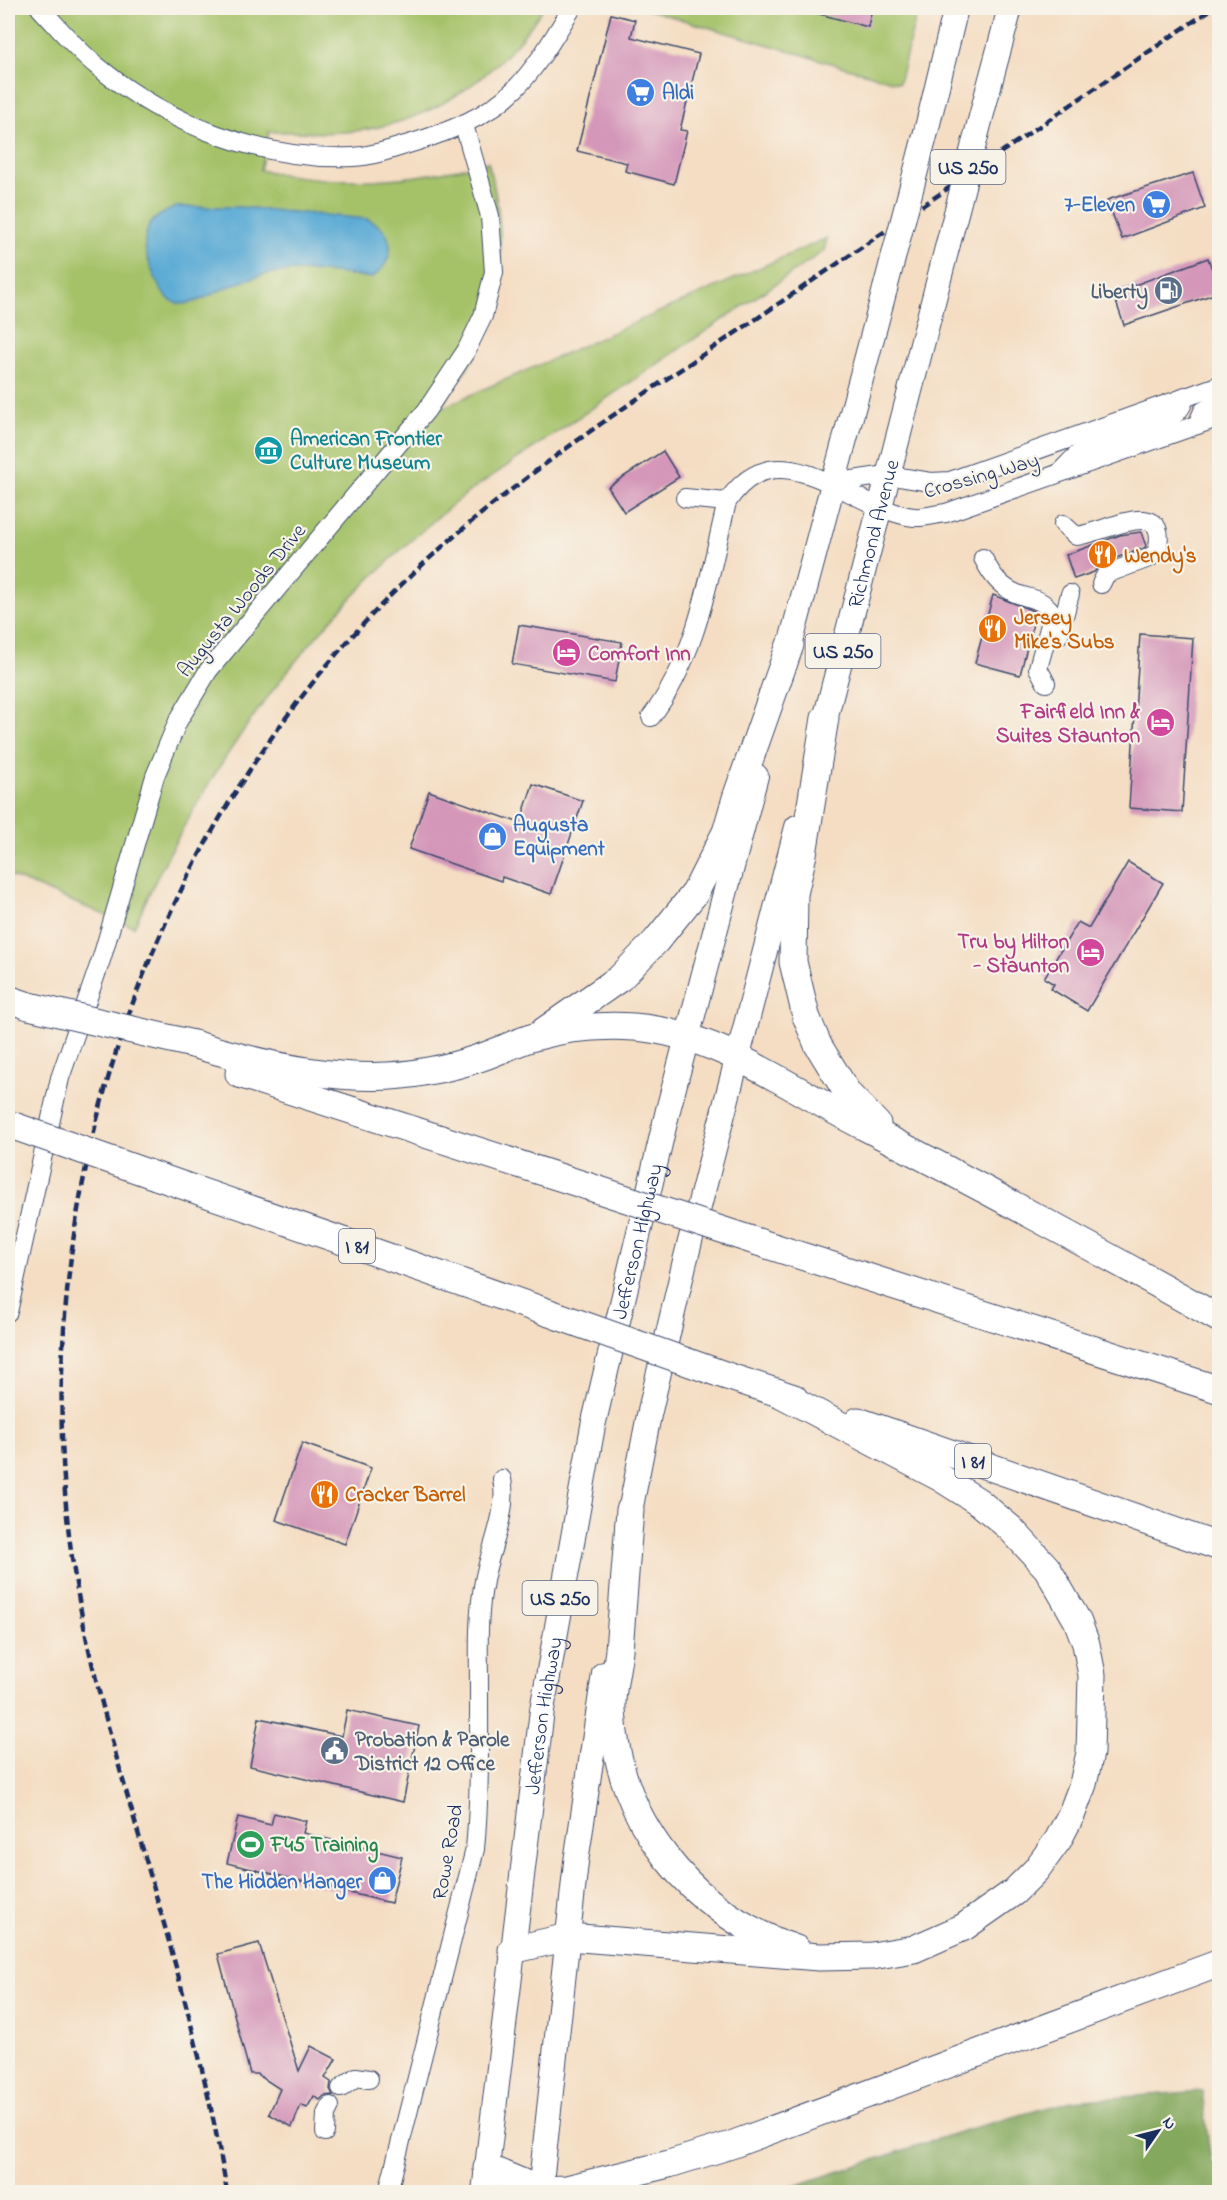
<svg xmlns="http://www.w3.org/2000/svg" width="1227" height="2200" viewBox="0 0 1227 2200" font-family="'Indie Flower',sans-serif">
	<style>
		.green { fill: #a5c269; stroke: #607864; stroke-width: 1.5 }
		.forest { fill: #84a85d; stroke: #506c5e; stroke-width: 1.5 }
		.water { fill: #5cabd5; stroke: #3c6d9a; stroke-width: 1.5 }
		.building { fill: #d497b9 }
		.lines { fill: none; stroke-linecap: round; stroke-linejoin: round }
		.minor-casing { stroke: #3c496d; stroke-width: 20 }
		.major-casing { stroke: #3c496d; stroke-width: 26 }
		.highway-casing { stroke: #3c496d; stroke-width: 29 }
		.minor { stroke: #fff; stroke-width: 18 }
		.major { stroke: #fff; stroke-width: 24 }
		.highway { stroke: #fff; stroke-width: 27 }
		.rail { stroke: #1b2f5e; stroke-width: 4.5; stroke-dasharray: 9 4.5; stroke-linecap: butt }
		.major-bridge-casing { stroke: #3c496d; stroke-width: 26; stroke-linecap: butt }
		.highway-bridge-casing { stroke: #3c496d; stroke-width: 29; stroke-linecap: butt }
		.major-bridge { stroke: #fff; stroke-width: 24 }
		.highway-bridge { stroke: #fff; stroke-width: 27 }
		.labels { text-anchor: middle; stroke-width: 4.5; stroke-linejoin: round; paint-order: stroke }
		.shield { fill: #f7f3e8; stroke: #5d6a87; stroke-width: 1.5 }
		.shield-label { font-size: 20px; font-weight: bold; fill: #1b2f5e }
		.shop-label { font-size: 21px; font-weight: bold; fill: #366cbe; stroke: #f7f3e8; text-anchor: start }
		.service-label { font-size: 21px; font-weight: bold; fill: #4e5e75; stroke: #f7f3e8; text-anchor: end }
		.culture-label { font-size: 21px; font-weight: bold; fill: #0d838f; stroke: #f7f3e8; text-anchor: start }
		.street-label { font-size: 21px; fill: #1b2f5e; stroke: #f7f3e8 }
		.food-label { font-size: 21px; font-weight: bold; fill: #c56008; stroke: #f7f3e8; text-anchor: start }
		.hotel-label { font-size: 21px; font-weight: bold; fill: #b23c85; stroke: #f7f3e8; text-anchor: end }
		.leisure-label { font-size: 21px; font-weight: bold; fill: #27864d; stroke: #f7f3e8; text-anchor: start }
	</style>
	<rect width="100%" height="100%" fill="#f7f3e8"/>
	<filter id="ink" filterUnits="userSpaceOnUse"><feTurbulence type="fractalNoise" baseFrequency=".0167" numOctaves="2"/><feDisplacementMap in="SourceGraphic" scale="12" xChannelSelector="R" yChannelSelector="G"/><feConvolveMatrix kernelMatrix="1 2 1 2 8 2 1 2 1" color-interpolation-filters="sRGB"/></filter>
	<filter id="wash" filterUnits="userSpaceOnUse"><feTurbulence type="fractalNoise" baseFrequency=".008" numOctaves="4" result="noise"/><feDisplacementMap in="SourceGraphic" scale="24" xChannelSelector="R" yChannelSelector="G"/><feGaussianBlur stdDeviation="1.35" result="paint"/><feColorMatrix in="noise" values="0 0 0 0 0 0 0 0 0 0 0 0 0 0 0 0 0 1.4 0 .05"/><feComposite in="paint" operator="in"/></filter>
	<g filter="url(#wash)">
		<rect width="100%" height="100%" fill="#f4ddc2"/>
		<g class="green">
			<path d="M 8,8 L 543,8 C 501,74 435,122 355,131 C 326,135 297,131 269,132 L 260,170 C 338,187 411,182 488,162 C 506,223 506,297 476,354 C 466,373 451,390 441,408 L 827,238 L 824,251 L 470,491 C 321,607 210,755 134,927 L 8,875 Z"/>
			<polygon points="642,8 918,8 899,83"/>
		</g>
		<polygon class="forest" points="1202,2091 1211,2164 1219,2164 1219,2192 776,2192 962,2131 1071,2101"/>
		<path class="water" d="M 176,207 L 239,207 L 367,219 C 397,231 397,261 371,278 C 339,273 304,268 271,273 C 256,276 237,283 223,289 C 196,302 172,318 156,280 C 151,267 145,256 145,242 C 146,221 158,215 176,207 Z"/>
		<g id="blocks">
			<g class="building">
				<polygon points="812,8 872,8 868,27 812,12"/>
				<polygon points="611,14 635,20 631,37 699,54 680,130 687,131 674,184 625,171 627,163 577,151"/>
				<polygon points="1193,173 1205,208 1122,239 1107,200"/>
				<polygon points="1208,258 1220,292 1124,325 1113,293"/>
				<polygon points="663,451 679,477 624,512 608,487"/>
				<polygon points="1141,532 1146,546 1144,548 1102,563 1094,572 1074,579 1066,555 1120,535"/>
				<polygon points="993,595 1036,612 1020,675 975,663"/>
				<polygon points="519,625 622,642 615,682 512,664"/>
				<polygon points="1140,634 1193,638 1182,812 1129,808"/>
				<polygon points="533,784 583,801 551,894 502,877 501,881 409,849 429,791 520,823"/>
				<polygon points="1128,862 1163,883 1087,1011 1051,989 1054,984 1044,978 1078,922 1089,928"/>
				<polygon points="302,1443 371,1468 345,1544 276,1520"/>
				<polygon points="347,1710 419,1726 403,1802 250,1766 259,1718 342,1736"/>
				<polygon points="274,1813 306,1821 303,1833 402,1857 391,1903 227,1863 238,1817 271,1825"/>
				<polygon points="259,1943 299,2071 311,2046 336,2059 325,2078 331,2082 330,2089 333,2095 324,2096 320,2100 314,2096 307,2108 301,2105 292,2127 269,2114 280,2089 257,2074 250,2074 218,1954"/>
			</g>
		</g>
	</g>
	<g filter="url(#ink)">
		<use href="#blocks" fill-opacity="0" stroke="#3c496d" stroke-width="1.5"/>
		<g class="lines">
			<defs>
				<g id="minor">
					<path d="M 40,8 C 58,27 76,49 97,66 C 167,124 262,161 353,157 C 374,156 395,148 415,142 C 451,131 488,116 515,89 C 538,66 555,35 572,8"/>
					<polyline points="1197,425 1203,411 1220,401"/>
					<path d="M 1060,472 C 1069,463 1077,453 1088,447 C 1116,432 1179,433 1185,396"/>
					<polyline points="832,483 887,475 931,482 950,481 1220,385"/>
					<polyline points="685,498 727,502"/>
					<path d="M 1063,524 L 1076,536 C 1103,534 1171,492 1157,552 L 1149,558 L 1106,574 L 1101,584"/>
					<path d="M 983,558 C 990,572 997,583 1011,591 C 1029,601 1040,595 1053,614 L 1038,668 L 1046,683"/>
					<polyline points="1059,635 1070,594"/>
					<path d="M 651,717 C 698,656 709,575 727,502 C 779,423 851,510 914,517 C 924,518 936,514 946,513 L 1220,417"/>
					<polyline points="8,1312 60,1078 102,957 155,776 178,721 208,671 426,411 466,351 483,316 494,272 490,216 464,125"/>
					<polyline points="341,2088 356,2077 369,2079"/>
					<polyline points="325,2132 326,2114 330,2106"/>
					<path d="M 388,2192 L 475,1849 C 480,1796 479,1743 479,1690 C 479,1653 477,1617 484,1581 C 490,1547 509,1512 502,1479"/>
				</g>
				<g id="major">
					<polyline points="988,90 1010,8"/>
					<polyline points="926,132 956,8"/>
					<polyline points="785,664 885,289"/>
					<path id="s1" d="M 821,735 L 948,244"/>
					<polyline points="627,1527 649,1415 684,1265 797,827"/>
					<path id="s2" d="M 484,2192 L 542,1710 L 593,1426 L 668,1110 L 756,776"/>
					<polyline points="540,2192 576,1862 604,1674"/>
				</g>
				<g id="highway">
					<polyline points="825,718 803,854 794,894 793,962 806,1016 818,1045 848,1094 877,1124"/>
					<polyline points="8,999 29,1006"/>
					<polyline points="544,1031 620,978 656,941 695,893 726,832 736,798 790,645"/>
					<path d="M 193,1044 C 263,1065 355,1087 428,1071 C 446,1068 465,1063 482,1057 C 500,1051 516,1042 534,1037 C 565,1028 601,1025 634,1027 C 718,1033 793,1091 867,1128 C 986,1189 1103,1253 1220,1319"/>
					<polyline points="239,1074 587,1186"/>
					<polyline points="156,1176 558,1316"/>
					<polyline points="758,1242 1220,1390"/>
					<polyline points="727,1376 794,1398"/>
					<polyline points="858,1421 1220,1547"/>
					<path d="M 630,1510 C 626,1557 623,1604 619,1650 C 617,1669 611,1690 612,1709 C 616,1821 691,1913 796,1949"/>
					<polyline points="512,1950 568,1937 819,1957 872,1956 914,1949 964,1927 1014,1892 1036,1870 1058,1840 1072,1813 1083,1784 1090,1753 1092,1675 1086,1644 1077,1620 1047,1568 1010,1528 979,1502 941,1478 777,1392"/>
					<polyline points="487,2168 540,2190 566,2189 669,2164 731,2145 1220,1963"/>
				</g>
			</defs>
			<use href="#minor" class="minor-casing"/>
			<use href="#major" class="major-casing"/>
			<use href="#highway" class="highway-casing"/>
			<use href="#minor" class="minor"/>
			<use href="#major" class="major"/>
			<use href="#highway" class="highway"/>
			<path class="rail" d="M 227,2192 C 206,2067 170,1944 135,1822 C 106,1722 77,1620 67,1516 C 34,1179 152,835 392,594 C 501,485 634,401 762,315 C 912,213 1063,110 1213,8"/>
			<defs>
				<g id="major-bridge">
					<polyline points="948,244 988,90"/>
					<polyline points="885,289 926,132"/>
				</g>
				<g id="highway-bridge">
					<polyline points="29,1006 193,1044"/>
					<polyline points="8,1124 156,1176"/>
					<polyline points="587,1186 758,1242"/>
					<polyline points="558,1316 727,1376"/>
				</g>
			</defs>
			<use href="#major-bridge" class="major-bridge-casing"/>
			<use href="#highway-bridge" class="highway-bridge-casing"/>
			<use href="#major-bridge" class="major-bridge"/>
			<use href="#highway-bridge" class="highway-bridge"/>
		</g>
	</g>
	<defs>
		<symbol id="supermarket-disc" viewBox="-11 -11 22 22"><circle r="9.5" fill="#3f7fe0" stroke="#f7f3e8"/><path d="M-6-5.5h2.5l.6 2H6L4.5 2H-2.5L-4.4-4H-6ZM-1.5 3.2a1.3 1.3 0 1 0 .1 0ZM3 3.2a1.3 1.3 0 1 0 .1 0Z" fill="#fff"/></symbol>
		<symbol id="fuel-disc" viewBox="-11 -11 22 22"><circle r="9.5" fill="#5c6f8a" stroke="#f7f3e8"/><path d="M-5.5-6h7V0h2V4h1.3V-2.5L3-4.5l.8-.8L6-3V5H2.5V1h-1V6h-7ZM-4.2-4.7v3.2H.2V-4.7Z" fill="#fff"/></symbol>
		<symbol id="museum-disc" viewBox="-11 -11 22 22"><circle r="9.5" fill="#0f9aa8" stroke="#f7f3e8"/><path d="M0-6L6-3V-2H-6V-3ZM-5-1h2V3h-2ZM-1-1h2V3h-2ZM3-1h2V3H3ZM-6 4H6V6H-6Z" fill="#fff"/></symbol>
		<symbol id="restaurant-disc" viewBox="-11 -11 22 22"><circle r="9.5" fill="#e8710a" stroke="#f7f3e8"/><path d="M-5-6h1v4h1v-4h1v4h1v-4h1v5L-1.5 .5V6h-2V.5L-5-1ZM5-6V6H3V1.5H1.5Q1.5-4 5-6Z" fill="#fff"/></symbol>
		<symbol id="hotel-disc" viewBox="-11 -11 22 22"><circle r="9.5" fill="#d1479c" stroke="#f7f3e8"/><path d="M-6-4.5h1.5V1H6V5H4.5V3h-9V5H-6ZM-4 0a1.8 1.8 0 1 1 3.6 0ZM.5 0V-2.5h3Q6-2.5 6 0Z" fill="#fff"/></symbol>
		<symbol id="shop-disc" viewBox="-11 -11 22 22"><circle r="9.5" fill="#3f7fe0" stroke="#f7f3e8"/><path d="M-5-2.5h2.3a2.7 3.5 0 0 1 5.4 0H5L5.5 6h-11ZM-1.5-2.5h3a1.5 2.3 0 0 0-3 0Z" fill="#fff"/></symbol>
		<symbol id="civic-disc" viewBox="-11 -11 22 22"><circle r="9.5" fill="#5c6f8a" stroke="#f7f3e8"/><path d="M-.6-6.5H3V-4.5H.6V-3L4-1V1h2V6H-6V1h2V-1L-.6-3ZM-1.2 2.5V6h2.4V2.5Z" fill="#fff"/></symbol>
		<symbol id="stadium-disc" viewBox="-11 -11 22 22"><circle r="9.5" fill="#2e9e5b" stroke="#f7f3e8"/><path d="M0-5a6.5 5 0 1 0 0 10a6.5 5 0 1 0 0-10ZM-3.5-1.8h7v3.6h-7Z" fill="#fff"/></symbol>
	</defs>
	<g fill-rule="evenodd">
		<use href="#supermarket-disc" x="624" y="76" width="33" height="33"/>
		<use href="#supermarket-disc" x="1140" y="188" width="33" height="33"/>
		<use href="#fuel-disc" x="1152" y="274" width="33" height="33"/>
		<use href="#museum-disc" x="252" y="434" width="33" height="33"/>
		<use href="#restaurant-disc" x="1086" y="538" width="33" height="33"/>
		<use href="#restaurant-disc" x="976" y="612" width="33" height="33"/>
		<use href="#hotel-disc" x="550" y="636" width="33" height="33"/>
		<use href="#hotel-disc" x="1144" y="706" width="33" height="33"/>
		<use href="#shop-disc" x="476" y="820" width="33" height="33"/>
		<use href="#hotel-disc" x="1074" y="936" width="33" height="33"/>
		<use href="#restaurant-disc" x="308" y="1478" width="33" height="33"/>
		<use href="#civic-disc" x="318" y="1734" width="33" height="33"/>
		<use href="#stadium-disc" x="234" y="1828" width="33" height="33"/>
		<use href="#shop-disc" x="366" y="1864" width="33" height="33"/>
	</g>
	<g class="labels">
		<g class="shield">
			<rect x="930.5" y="150" width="75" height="34" rx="4.5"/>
			<rect x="805.5" y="634" width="75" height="34" rx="4.5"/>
			<rect x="339" y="1229" width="36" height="34" rx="4.5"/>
			<rect x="955" y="1444" width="36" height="34" rx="4.5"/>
			<rect x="522.5" y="1581" width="75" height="34" rx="4.5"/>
		</g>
		<g class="shield-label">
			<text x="968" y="174">US 250</text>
			<text x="843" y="658">US 250</text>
			<text x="357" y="1253">I 81</text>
			<text x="973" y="1468">I 81</text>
			<text x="560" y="1605">US 250</text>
		</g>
		<g class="shop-label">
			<text x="662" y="99">Aldi</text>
			<text x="1135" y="211" text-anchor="end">7-Eleven</text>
			<text x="513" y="831">Augusta<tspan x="513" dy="24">Equipment</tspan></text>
			<text x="362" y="1888" text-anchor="end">The Hidden Hanger</text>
		</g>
		<g class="service-label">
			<text x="1148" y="298">Liberty</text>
			<text x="355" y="1746" text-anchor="start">Probation &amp; Parole<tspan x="355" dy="24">District 12 Office</tspan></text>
		</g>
		<g class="culture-label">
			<text x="290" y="445">American Frontier<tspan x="290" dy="24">Culture Museum</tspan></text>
		</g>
		<g class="street-label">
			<text transform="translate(981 475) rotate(-16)" y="7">Crossing Way</text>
			<text dy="7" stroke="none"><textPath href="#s1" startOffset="208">Richmond Avenue</textPath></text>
			<text transform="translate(241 600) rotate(-51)" y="7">Augusta Woods Drive</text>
			<text dy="7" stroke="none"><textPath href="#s2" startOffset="964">Jefferson Highway</textPath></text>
			<text dy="7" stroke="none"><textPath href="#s2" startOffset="480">Jefferson Highway</textPath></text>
			<text transform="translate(447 1852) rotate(-80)" y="7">Rowe Road</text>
		</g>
		<g class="food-label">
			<text x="1124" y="562">Wendy's</text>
			<text x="1014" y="624">Jersey<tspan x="1014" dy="24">Mike's Subs</tspan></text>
			<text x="345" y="1501">Cracker Barrel</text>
		</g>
		<g class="hotel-label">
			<text x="588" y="660" text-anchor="start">Comfort Inn</text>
			<text x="1140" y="718">Fairfield Inn &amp;<tspan x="1140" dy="24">Suites Staunton</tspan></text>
			<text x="1069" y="948">Tru by Hilton<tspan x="1069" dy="24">- Staunton</tspan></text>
		</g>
		<g class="leisure-label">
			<text x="271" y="1851">F45 Training</text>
		</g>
	</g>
	<rect width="1227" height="2200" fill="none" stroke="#f7f3e8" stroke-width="30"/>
	<g transform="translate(1158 2131) rotate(55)" stroke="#f7f3e8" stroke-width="4.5" paint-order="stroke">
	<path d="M0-4.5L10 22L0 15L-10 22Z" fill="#1b2f5e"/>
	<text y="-9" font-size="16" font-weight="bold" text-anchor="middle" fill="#1b2f5e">N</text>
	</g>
</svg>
